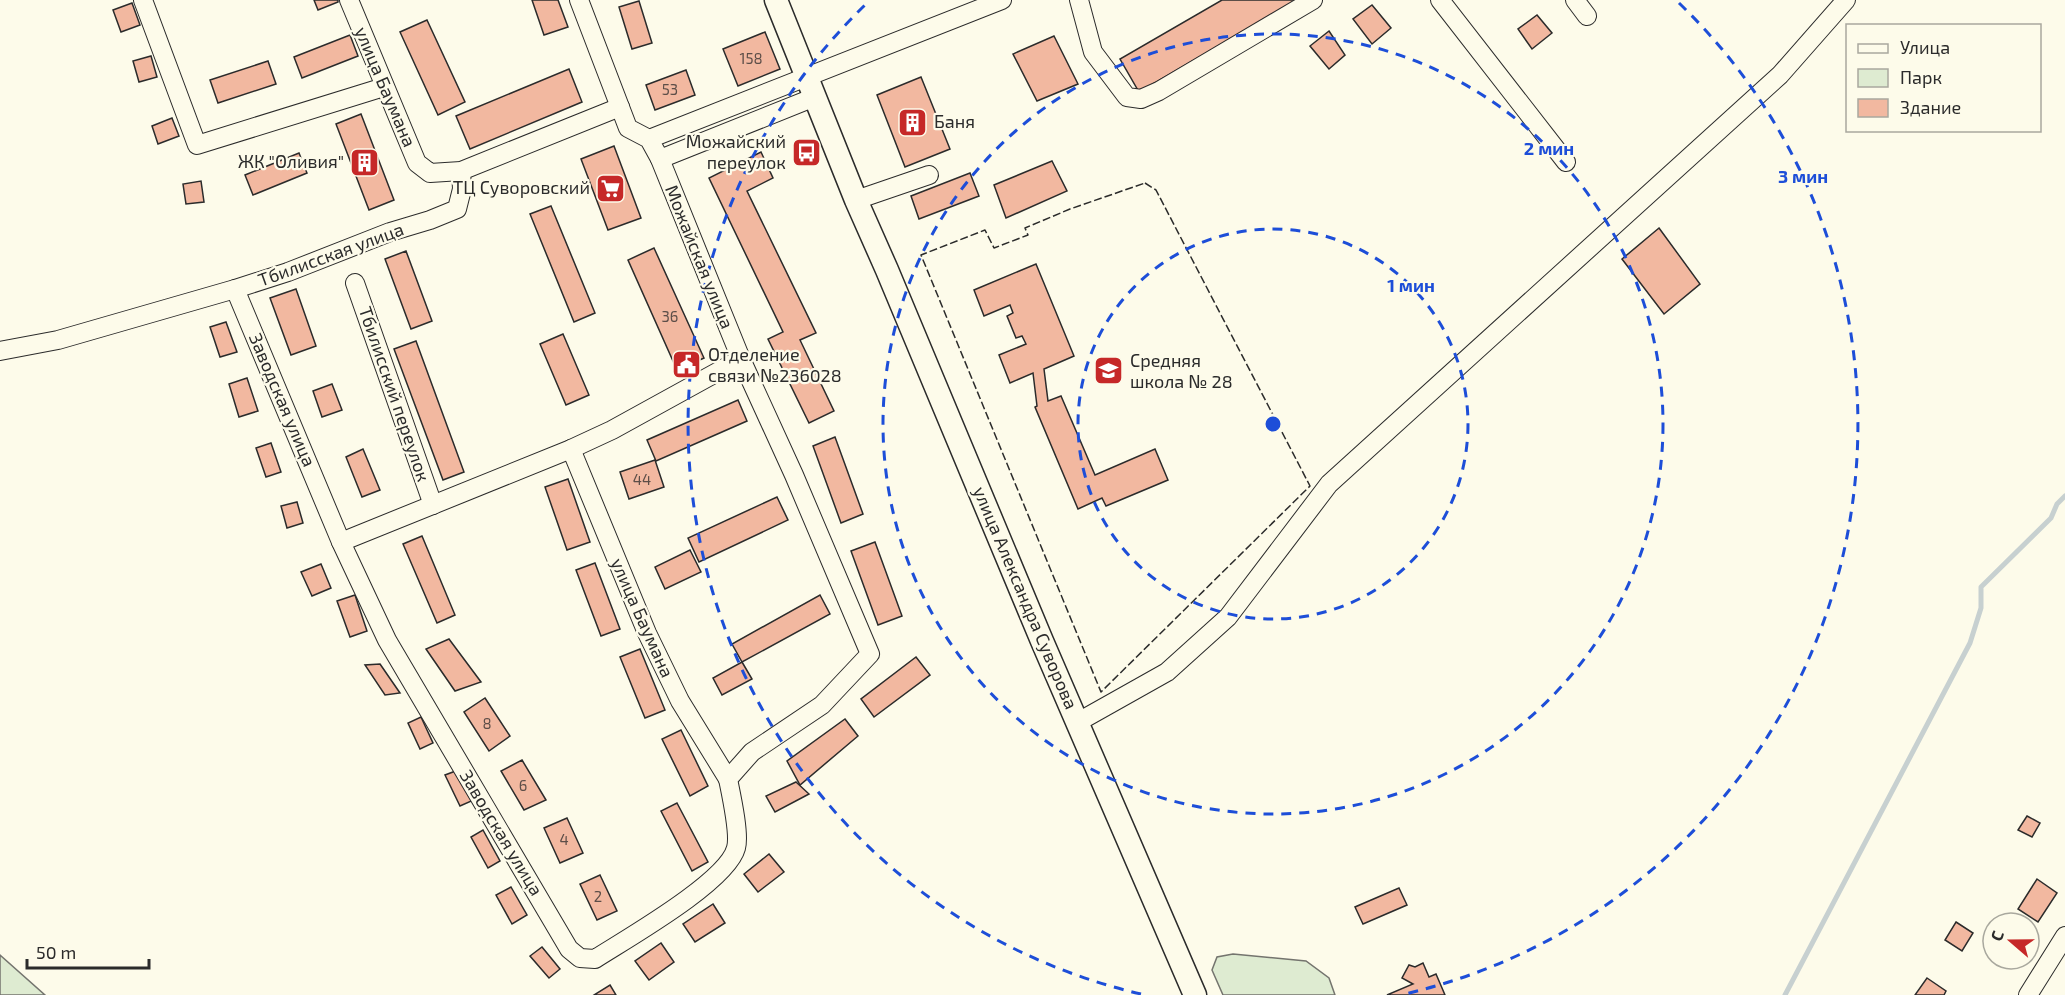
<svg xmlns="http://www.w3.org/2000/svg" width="2065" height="995" viewBox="0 0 2065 995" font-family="'Exo 2',sans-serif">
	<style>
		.green { fill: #deebd1; stroke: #74746e; stroke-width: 1.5 }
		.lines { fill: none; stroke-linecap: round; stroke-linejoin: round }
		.stream { stroke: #c7d0d0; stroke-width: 5 }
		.building { fill: #f2b8a0; stroke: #2b2b2b; stroke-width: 1.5 }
		.minor-casing { stroke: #2b2b2b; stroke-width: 20 }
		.major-casing { stroke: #2b2b2b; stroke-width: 25 }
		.minor { stroke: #fdfbea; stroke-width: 18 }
		.major { stroke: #fdfbea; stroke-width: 22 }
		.fence { stroke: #2b2b2b; stroke-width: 1.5; stroke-dasharray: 8 3; stroke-linecap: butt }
		.ring { fill: none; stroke: #1d4ed8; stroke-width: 3; stroke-dasharray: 10 8 }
		.labels { text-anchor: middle; stroke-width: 4.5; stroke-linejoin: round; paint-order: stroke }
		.number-label { font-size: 15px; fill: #5d4e48 }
		.street-label { font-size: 18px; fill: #2b2b2b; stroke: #fdfbea }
		.poi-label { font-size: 18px; fill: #2b2b2b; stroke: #fdfbea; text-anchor: start }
		.centre { fill: #1d4ed8; stroke: #fdfbea; stroke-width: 3 }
		.ring-label { font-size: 18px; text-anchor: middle; font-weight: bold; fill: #1d4ed8; stroke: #fdfbea; stroke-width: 4.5; stroke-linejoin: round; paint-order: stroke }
	</style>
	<rect width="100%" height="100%" fill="#fdfbea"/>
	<g class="green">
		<polygon points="1233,954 1306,961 1329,978 1335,995 1223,995 1212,970 1217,957"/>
		<polygon points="0,955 45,995 0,995"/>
	</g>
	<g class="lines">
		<polyline class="stream" points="1785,995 1970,643 1981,608 1981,587 2051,518 2057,504 2065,496"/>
	</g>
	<g class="building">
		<polygon points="314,0 338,0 338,2 318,10"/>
		<polygon points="532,0 558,0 568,27 544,35"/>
		<polygon points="1222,0 1298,0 1139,92 1120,59"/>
		<polygon points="639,1 652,43 632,49 619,7"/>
		<polygon points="132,3 140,25 121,32 113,10"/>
		<polygon points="1372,5 1391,28 1372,44 1353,19"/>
		<polygon points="1537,15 1552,33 1532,49 1518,29"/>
		<polygon points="427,20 465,102 438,115 400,32"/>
		<polygon points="1329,31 1345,55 1329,69 1310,46"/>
		<polygon points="765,32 780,69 738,86 723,49"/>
		<polygon points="350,35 358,56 302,78 294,57"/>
		<polygon points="1054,36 1078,84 1037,101 1013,54"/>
		<polygon points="151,56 157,77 139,82 133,61"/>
		<polygon points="268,61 276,84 218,103 210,80"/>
		<polygon points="569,69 582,102 470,149 456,116"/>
		<polygon points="686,70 695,95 655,110 646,85"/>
		<polygon points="921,77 950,149 905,167 877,95"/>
		<polygon points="361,114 394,200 369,210 336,124"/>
		<polygon points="172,118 179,136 158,144 152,126"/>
		<polygon points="614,146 641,218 608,230 581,159"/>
		<polygon points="761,152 773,178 747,191 816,333 800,340 834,411 809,423 768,339 783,332 709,178"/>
		<polygon points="299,153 307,173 253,195 245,175"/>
		<polygon points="1052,161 1067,191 1006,218 994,185"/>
		<polygon points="970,173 979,196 919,219 911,196"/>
		<polygon points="201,181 204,202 186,204 183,184"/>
		<polygon points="551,206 595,313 574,322 530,214"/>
		<polygon points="1659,228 1700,284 1664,314 1622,259"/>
		<polygon points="654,248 704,358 677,370 628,260"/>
		<polygon points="406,251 432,321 411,329 385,259"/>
		<polygon points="1036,264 1074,356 1044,369 1048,401 1061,396 1095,475 1155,449 1168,480 1106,506 1102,498 1078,509 1035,407 1037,406 1033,373 1010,383 999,355 1026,344 1022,336 1016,338 1007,316 1013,313 1010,305 984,316 974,290"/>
		<polygon points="296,289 316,346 291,355 270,298"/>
		<polygon points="226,322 237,352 220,357 210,327"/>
		<polygon points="563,334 589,395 566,405 540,344"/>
		<polygon points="416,341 464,472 443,480 394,349"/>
		<polygon points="247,378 258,411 239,417 229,384"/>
		<polygon points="332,384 342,410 322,417 313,391"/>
		<polygon points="738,400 747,421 656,461 647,440"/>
		<polygon points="835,437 863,514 841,523 813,446"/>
		<polygon points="271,443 281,472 266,477 256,448"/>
		<polygon points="363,449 380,490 362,497 346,457"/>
		<polygon points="655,460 664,487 629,499 620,472"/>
		<polygon points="568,479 590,542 567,550 545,487"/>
		<polygon points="777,497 788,520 699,562 688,538"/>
		<polygon points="297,502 303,523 287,528 281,506"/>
		<polygon points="422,536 455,615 437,623 403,544"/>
		<polygon points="875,542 902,616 878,625 851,551"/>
		<polygon points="690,550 701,572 665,589 655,567"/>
		<polygon points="595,563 620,629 601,636 576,570"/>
		<polygon points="321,564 331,588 312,596 301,572"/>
		<polygon points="355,595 367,631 350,637 337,601"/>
		<polygon points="820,595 830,614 742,662 732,644"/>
		<polygon points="449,639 481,682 455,691 426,649"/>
		<polygon points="640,649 665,710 645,718 620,657"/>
		<polygon points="916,657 930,675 874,717 861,699"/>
		<polygon points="742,662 752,679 722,695 713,678"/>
		<polygon points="380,664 400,693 385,695 365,665"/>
		<polygon points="485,698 510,736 489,751 464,712"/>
		<polygon points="421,717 433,743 420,749 408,723"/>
		<polygon points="845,719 858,736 800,785 787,761"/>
		<polygon points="681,730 708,786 690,796 662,739"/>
		<polygon points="522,760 546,800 524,810 501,771"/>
		<polygon points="461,769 476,799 460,806 445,775"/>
		<polygon points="796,782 809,794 775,812 766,796"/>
		<polygon points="677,803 708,862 692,871 661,811"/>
		<polygon points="2027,816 2040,823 2032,837 2018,830"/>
		<polygon points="567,818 583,853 560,863 544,828"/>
		<polygon points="483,830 500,861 488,868 471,837"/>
		<polygon points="769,854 784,872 758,892 744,874"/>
		<polygon points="600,875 617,911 597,920 580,884"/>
		<polygon points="2037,879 2057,893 2038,922 2018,909"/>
		<polygon points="511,887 527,915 512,924 496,895"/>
		<polygon points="1399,888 1407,905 1363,924 1355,907"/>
		<polygon points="713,904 725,923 695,942 683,924"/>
		<polygon points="1956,922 1973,933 1962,951 1945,940"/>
		<polygon points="661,943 674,962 649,980 635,961"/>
		<polygon points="542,947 560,969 549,978 530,956"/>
		<polygon points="1423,963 1429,977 1436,974 1445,995 1387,995 1413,984 1402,978 1409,965 1415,967"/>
		<polygon points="1927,978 1946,991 1944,995 1915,995"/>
		<polygon points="610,985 616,995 594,995"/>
	</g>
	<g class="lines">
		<defs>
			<g id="minor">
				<polyline points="143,0 197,145 384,87"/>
				<polyline points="349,0 417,163 430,173 461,171 620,107"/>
				<polyline points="1079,0 1093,52 1127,97 1141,99 1159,91 1313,0"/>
				<polyline points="1440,0 1566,162"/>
				<polyline points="1575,0 1587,16"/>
				<polyline points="649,139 1002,0"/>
				<polyline points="660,159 815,97"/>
				<polyline points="856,200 929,175"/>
				<polyline points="355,283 433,505"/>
				<path d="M 235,289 L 341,542 L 387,640 L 569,949 L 580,958 L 595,959 C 626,939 727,882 736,848 C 740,834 731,794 728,779 L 752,752 L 822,705 L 870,654 L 794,475 L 741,359 L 660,159 L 649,139 L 628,128 L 579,0"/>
				<polyline points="0,351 58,340 235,289 288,272 390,232 430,220 457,209 462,189 461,171"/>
				<polyline points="571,449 647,633 680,701 728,779"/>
				<polyline points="341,542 571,449 612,430 741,359"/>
				<polyline points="1078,722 1167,672 1228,617 1329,484 1780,75 1846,0"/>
				<polyline points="2028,995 2065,936"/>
			</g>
			<polyline id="major" points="776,0 856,200 887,270 1042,641 1195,995"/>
		</defs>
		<use href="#minor" class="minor-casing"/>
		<use href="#major" class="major-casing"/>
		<use href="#minor" class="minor"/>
		<use href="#major" class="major"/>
		<polygon class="fence" points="1145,183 1156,190 1310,486 1101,692 921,255 985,230 994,248 1028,235 1025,228 1070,209"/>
	</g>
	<g class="ring">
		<circle cx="1273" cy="424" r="195"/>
		<circle cx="1273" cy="424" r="390"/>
		<path d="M1141 994A585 585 0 0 1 867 3M1679 3A585 585 0 0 1 1405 994"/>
	</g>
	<defs>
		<symbol id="building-square" viewBox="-11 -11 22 22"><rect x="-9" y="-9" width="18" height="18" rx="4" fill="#c62828" stroke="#fdfbea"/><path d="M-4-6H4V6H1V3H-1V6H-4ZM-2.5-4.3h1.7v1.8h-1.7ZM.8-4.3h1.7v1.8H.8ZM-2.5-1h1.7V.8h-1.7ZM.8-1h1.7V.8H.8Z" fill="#fff"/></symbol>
		<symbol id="bus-square" viewBox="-11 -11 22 22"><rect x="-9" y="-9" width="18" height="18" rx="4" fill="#c62828" stroke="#fdfbea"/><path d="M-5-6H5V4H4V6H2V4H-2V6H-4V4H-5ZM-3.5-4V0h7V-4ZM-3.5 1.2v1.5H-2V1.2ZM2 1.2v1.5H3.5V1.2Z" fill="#fff"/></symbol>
		<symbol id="supermarket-square" viewBox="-11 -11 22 22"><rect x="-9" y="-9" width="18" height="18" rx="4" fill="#c62828" stroke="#fdfbea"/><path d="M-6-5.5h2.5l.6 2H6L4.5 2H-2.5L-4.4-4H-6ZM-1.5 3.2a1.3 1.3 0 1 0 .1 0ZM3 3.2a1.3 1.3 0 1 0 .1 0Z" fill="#fff"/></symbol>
		<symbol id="civic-square" viewBox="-11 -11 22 22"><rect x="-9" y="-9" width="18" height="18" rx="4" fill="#c62828" stroke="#fdfbea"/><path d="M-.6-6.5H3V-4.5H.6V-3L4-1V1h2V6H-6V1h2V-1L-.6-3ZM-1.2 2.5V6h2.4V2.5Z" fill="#fff"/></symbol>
		<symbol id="school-square" viewBox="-11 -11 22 22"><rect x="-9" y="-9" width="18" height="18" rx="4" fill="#c62828" stroke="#fdfbea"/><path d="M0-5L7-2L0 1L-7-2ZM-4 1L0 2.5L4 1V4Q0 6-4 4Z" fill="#fff"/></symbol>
	</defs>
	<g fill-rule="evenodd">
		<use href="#building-square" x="896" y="106" width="33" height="33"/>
		<use href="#bus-square" x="790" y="136" width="33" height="33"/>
		<use href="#building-square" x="348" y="146" width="33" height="33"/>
		<use href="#supermarket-square" x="594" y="172" width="33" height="33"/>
		<use href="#civic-square" x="670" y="348" width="33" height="33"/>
		<use href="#school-square" x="1092" y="354" width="33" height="33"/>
	</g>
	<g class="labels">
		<g class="number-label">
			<text x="751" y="64">158</text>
			<text x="670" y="95">53</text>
			<text x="670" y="322">36</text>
			<text x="642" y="485">44</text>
			<text x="487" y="729">8</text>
			<text x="523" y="791">6</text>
			<text x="564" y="845">4</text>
			<text x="598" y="902">2</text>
		</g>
		<g class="street-label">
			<text transform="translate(385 87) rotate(67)" y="6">улица Баумана</text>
			<text transform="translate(331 255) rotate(-20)" y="6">Тбилисская улица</text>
			<text transform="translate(699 257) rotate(68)" y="6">Можайская улица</text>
			<text transform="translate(394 394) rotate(71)" y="6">Тбилисский переулок</text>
			<text transform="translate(282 400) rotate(67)" y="6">Заводская улица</text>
			<text transform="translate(1025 598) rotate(67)" y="6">улица Александра Суворова</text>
			<text transform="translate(642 618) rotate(66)" y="6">улица Баумана</text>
			<text transform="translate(501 833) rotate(59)" y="6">Заводская улица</text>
		</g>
		<g class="poi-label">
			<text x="934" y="128">Баня</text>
			<text x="786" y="148" text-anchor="end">Можайский<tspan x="786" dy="21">переулок</tspan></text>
			<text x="344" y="168" text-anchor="end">ЖК "Оливия"</text>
			<text x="590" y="194" text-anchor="end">ТЦ Суворовский</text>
			<text x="708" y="361">Отделение<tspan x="708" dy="21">связи №236028</tspan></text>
			<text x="1130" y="367">Средняя<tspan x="1130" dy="21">школа № 28</tspan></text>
		</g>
	</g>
	<circle cx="1273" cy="424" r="9" class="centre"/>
	<g class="ring-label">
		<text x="1549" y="155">2 мин</text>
		<text x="1803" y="183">3 мин</text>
		<text x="1411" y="292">1 мин</text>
	</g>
	<rect x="1846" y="24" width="195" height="108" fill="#fdfbea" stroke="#a9a89e" stroke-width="1.5"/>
	<rect x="1858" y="44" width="30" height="9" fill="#fdfbea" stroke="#a9a89e" stroke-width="1.5"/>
	<text x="1900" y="54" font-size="18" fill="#2b2b2b">Улица</text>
	<rect x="1858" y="69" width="30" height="18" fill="#deebd1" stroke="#a9a89e" stroke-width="1.5"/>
	<text x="1900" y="84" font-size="18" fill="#2b2b2b">Парк</text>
	<rect x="1858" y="99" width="30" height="18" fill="#f2b8a0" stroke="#a9a89e" stroke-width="1.5"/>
	<text x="1900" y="114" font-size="18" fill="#2b2b2b">Здание</text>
	<g transform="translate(2011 941) rotate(290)"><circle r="28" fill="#fdfbea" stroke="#a9a89e" stroke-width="1.5"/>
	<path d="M0-4.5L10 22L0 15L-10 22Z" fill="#c62828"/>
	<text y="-9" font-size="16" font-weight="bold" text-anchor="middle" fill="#2b2b2b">С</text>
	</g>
	<path d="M27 959v9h122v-9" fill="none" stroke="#2b2b2b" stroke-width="3"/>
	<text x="36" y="959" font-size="18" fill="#2b2b2b" stroke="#fdfbea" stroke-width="4.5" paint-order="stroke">50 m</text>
</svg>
